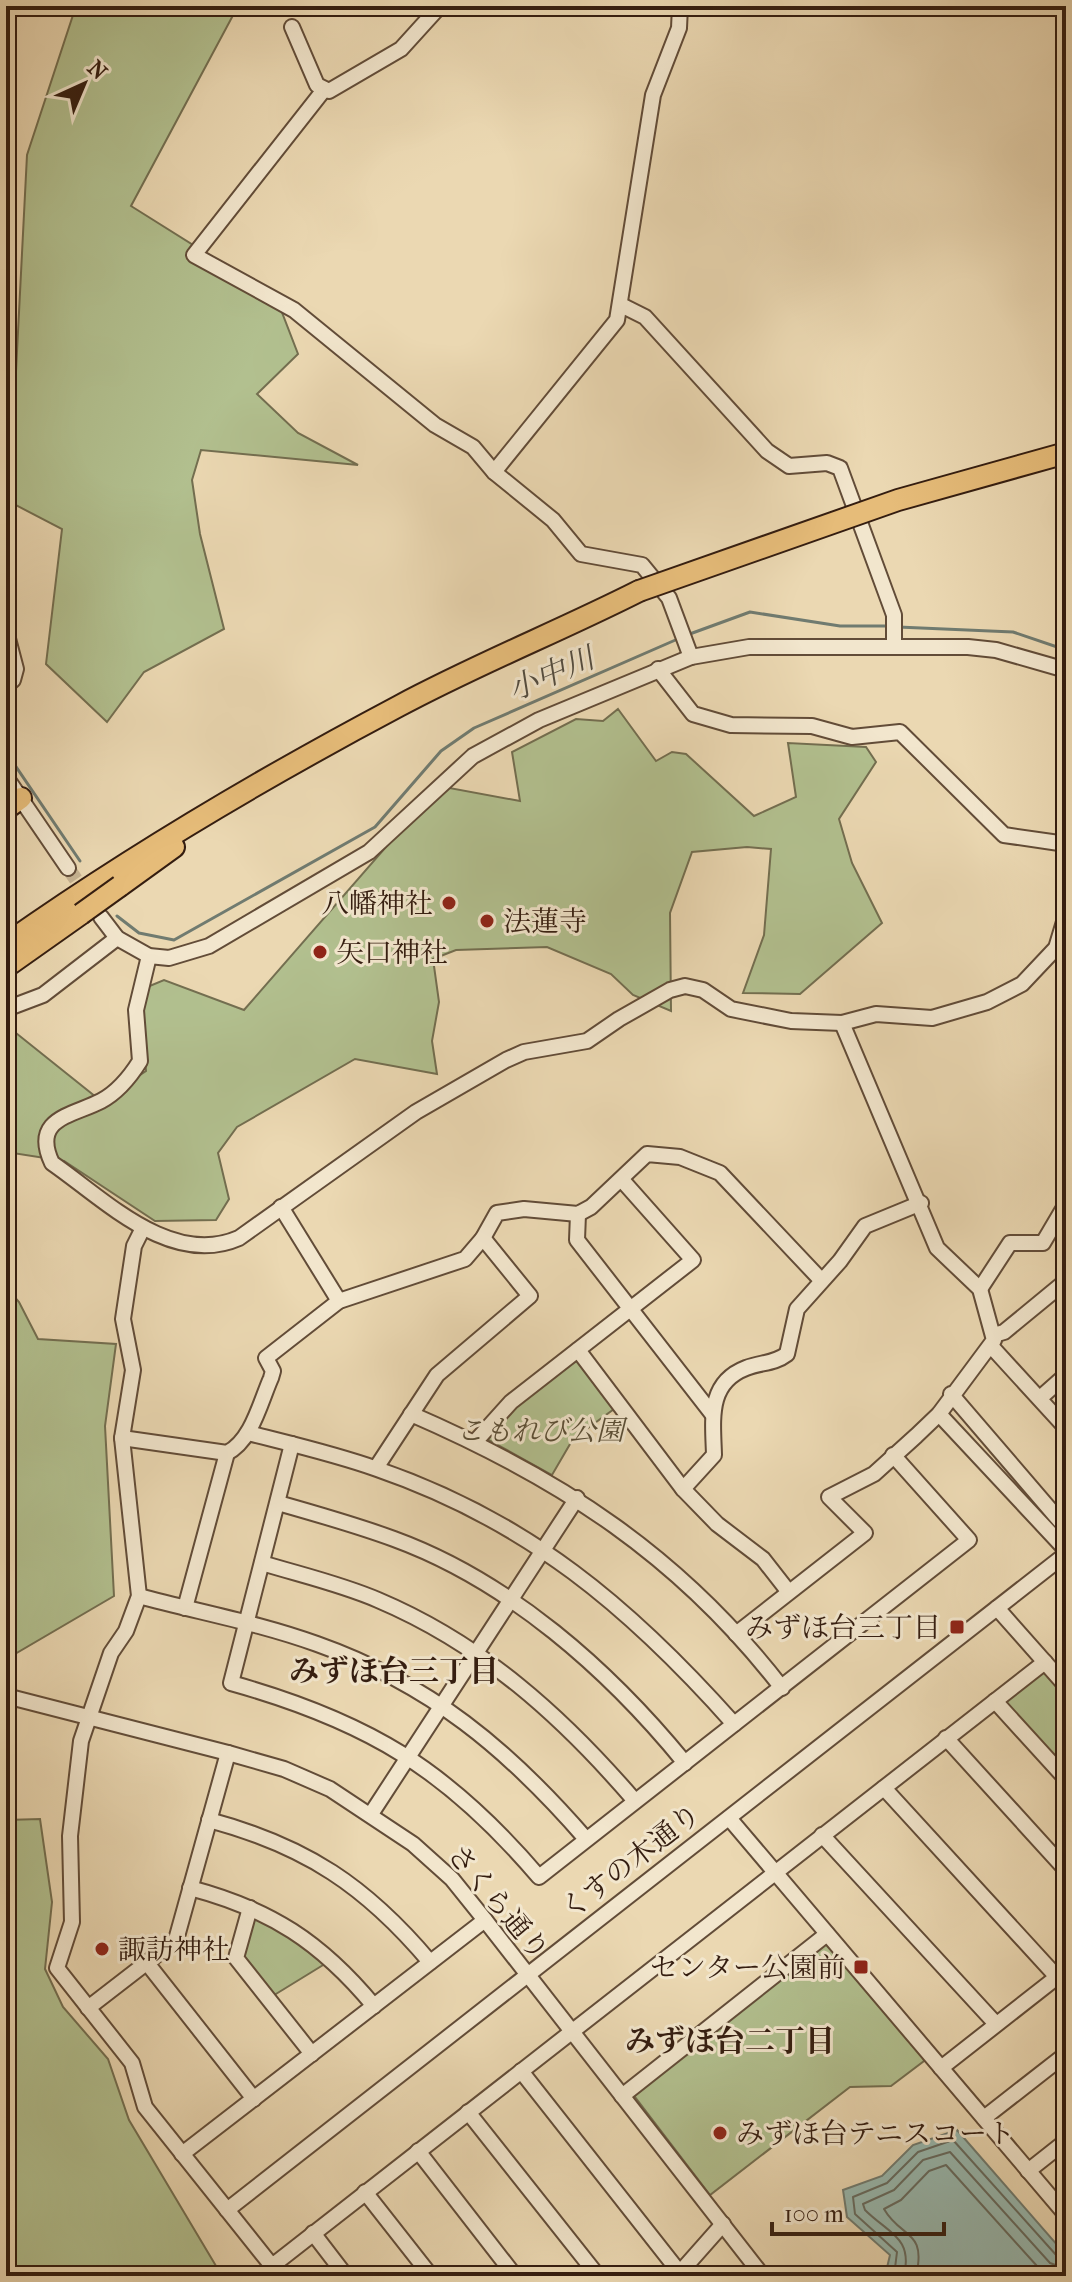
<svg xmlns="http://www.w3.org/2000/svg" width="1072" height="2282" viewBox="0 0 1072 2282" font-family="'IM FELL French Canon','Noto Serif JP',serif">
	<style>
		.green { fill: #b2c08f; stroke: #736e50; stroke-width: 2 }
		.water { fill: #98b9b0; stroke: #707b70; stroke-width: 2 }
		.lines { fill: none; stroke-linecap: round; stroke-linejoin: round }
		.shore { stroke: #666b60; stroke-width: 2 }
		.stream { stroke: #707b70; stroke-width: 3 }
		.minor-tunnel { stroke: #c6b392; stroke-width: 14; stroke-dasharray: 14 7; stroke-linecap: butt }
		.minor-casing { stroke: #624c38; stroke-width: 18 }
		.highway-casing { stroke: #341d10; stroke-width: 24 }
		.minor { stroke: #f2e6cd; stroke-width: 14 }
		.highway { stroke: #e6bc79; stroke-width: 20 }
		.highway-bridge-casing { stroke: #341d10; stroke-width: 24; stroke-linecap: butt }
		.highway-bridge { stroke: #e6bc79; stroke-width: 20 }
		.poi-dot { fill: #8f2418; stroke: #f2e6cd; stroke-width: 3 }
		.labels { text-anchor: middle; stroke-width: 6; stroke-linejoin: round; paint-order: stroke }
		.poi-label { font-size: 28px; fill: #341d10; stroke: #f2e6cd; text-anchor: start }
		.park-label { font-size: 28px; font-style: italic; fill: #5a4e36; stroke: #f2e6cd }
		.street-label { font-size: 28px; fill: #341d10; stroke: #f2e6cd }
		.water-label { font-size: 30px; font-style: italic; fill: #524c40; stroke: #f2e6cd }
		.neighbourhood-label { font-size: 30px; font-weight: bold; fill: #341d10; stroke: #f2e6cd }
	</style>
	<rect width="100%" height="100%" fill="#ebd8b2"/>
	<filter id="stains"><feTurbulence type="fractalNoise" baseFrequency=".0025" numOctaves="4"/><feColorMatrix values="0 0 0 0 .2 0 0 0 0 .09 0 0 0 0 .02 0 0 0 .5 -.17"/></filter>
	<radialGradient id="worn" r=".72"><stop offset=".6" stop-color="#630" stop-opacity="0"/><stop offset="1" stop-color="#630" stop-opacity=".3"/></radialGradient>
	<g class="green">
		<polygon points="76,6 238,6 131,206 276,297 298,354 257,394 298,433 358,465 201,450 192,480 200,534 224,629 144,672 107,722 46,664 62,529 6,500 6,415 15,391 27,155"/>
		<polygon points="618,709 656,761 672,752 686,754 754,816 796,797 788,743 866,747 876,762 839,819 852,863 882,923 800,994 743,993 764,935 771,849 747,847 692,852 670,913 671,1011 633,995 611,974 547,947 456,950 433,959 439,1002 432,1041 437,1074 355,1059 237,1127 218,1153 229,1199 216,1220 155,1221 64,1161 6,1152 6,1025 101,1101 146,1071 140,990 164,980 244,1010 439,786 520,801 512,752 576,719 603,721"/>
		<polygon points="6,1287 19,1302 38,1339 116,1344 105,1426 114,1596 8,1658"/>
		<polygon points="576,1359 614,1409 573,1439 552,1475 487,1439 504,1415"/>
		<polygon points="1046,1669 1066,1691 1066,1769 1004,1701"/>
		<polygon points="40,1819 52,1902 45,1969 63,2007 108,2059 129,2120 222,2276 6,2276 6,1820"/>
		<polygon points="253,1914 276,1925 328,1962 271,1997 241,1958"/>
		<polygon points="823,1943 829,1944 923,2054 924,2061 891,2086 850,2087 710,2195 632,2093"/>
	</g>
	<polygon class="water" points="957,2130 1066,2255 1066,2276 885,2276 890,2255 847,2217 843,2190 882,2176 913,2145"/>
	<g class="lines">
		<g class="shore">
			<polyline points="894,2276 897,2252 855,2214 853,2197 887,2183 918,2152 953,2140 1057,2256 1066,2259"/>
			<path d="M 904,2276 C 913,2237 889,2234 865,2210 L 863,2204 L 894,2190 L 923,2160 L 950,2152 L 1050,2263 L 1066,2269"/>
			<path d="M 916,2276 C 927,2229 901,2239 884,2209 L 901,2200 L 929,2171 L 946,2165 L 1046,2276"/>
		</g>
		<g class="stream">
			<polyline points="898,627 1013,632 1066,650"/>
			<polyline points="687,635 750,612 840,626 890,626"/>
			<polyline points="6,752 80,861"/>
			<polyline points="117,916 139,933 174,940 375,827 441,751 474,728 680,638"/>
		</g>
		<polyline class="minor-tunnel" points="68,868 88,897"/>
		<defs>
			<g id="minor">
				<polyline points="292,27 317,85 329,91 401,49 440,6"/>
				<polyline points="323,91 194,255 294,310 435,425 473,447 494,472 553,520 581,554 642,565 669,598 691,657"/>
				<polyline points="621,305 645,317 767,451 789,466 827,463 840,468 894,615 894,647"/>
				<polyline points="494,472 617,320 653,95 679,28 680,6"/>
				<polyline points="6,631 16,669 13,680 6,686"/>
				<polyline points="658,669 693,714 731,725 812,726 852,737 900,732 1004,835 1066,844"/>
				<polyline points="6,777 68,868"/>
				<polyline points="101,917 117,938 149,956 169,958 209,946 369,852 473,756 539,720 691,657 749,647 968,647 996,650 1066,670"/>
				<path d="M 149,956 L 136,1010 L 140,1061 C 130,1077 118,1092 101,1101 C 72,1116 31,1118 52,1163 C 104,1199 171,1268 239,1238 L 416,1112 L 506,1060 L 524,1052 L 587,1041 L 619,1019 L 670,990 L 685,986 L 703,990 L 731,1009 L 791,1021 L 842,1023 L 876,1014 L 932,1018 L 987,1002 L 1022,984 L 1056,948 L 1066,915"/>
				<polyline points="6,1009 43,995 117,938"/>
				<polyline points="281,1207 339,1301"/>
				<polyline points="578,1214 577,1240 713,1415"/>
				<polyline points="143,1228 134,1246 123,1319 133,1370 122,1438 139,1596 126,1631 111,1653 81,1741 70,1836 72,1922 57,1968 132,2063 145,2107 272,2266 1045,1662"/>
				<polyline points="980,1289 1010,1243 1043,1243 1066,1204"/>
				<polyline points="994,1335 1004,1332 1066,1281"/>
				<polyline points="991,1346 1066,1428"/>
				<polyline points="578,1350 683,1489 717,1524 763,1559 788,1591"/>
				<polyline points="951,1394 1066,1528"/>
				<polyline points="1040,1398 1066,1375"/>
				<path d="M 411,1414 C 561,1479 680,1556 782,1688"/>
				<polyline points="939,1414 1066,1550"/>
				<path d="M 248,1433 C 291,1444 335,1454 377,1469 C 528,1521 630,1607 734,1724"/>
				<path d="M 122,1438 L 227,1453 C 252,1440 260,1403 271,1378 L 273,1371 L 266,1358 L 339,1301 L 465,1259 L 483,1238 L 497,1213 L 524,1209 L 578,1214 L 591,1207 L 647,1154 L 680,1157 L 720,1173 L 821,1280"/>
				<polyline points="475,1442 511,1402 693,1260 622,1180"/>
				<path d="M 292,1444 L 231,1683 C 367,1721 447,1769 539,1877 L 969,1540 L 893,1455"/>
				<polyline points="376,1468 437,1375 530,1296 483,1238"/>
				<path d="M 683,1489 L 714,1455 C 713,1420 707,1383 746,1368 C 761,1362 774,1364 787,1354 L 797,1309 L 840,1261 L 865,1226 L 921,1203"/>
				<path d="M 278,1503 C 317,1514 356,1525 394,1539 C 509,1581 609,1670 685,1763"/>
				<path d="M 262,1563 C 301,1575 341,1584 378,1600 C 482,1644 562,1716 635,1801"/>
				<path d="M 139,1596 C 198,1612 259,1623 317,1644 C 430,1684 508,1749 586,1839"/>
				<polyline points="185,1608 227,1453"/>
				<polyline points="997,1608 1066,1686"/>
				<polyline points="736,1634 865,1533 829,1497 874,1474 916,1436 939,1414 994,1340 980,1289 937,1248 842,1023"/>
				<polyline points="6,1696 228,1753 284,1769 330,1789 413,1844 452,1879 485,1920 762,2275"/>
				<polyline points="995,1701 1066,1779"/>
				<polyline points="946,1738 1066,1870"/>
				<polyline points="884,1788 1057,1977"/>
				<polyline points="371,1814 577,1498"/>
				<polyline points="729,1818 1066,2215"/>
				<path d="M 209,1820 C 306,1846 366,1886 430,1962"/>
				<polyline points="822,1835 996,2024"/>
				<path d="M 190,1888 C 270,1909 321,1942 374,2006"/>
				<polyline points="250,1908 236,1958 312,2054"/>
				<polyline points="147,1963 254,2099"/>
				<polyline points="88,2008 176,1940 228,1753"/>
				<polyline points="941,2068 1066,1970"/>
				<polyline points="521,2071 680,2273"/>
				<polyline points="622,2096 827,1934"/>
				<polyline points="468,2112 598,2276"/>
				<polyline points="984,2118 1066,2054"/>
				<polyline points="418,2151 515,2276"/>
				<polyline points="182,2154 485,1920"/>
				<polyline points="1028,2171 1066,2141"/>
				<polyline points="365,2192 431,2276"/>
				<polyline points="227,2210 1066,1554"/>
				<polyline points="313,2233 346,2276"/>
				<polyline points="677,2276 723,2224"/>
			</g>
			<g id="highway">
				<polyline points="6,809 21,798"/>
				<polyline points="120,886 174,847"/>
				<path d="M 6,944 C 131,856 263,778 399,706 C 477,664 560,631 639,591"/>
				<polyline points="6,967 81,914"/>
			</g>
		</defs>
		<use href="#minor" class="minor-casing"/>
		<use href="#highway" class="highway-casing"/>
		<use href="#minor" class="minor"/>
		<use href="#highway" class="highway"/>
		<defs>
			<g id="highway-bridge">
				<polyline points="639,591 898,500 1066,453"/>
				<polyline points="81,914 120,886"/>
			</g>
		</defs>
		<use href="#highway-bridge" class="highway-bridge-casing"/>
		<use href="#highway-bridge" class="highway-bridge"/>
	</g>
	<g class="poi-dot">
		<circle cx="449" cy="903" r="8"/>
		<circle cx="487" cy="921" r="8"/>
		<circle cx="320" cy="952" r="8"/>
		<rect x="949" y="1619" width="16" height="16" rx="4"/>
		<circle cx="102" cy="1949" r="8"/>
		<rect x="853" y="1959" width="16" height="16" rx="4"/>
		<circle cx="720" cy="2133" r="8"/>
	</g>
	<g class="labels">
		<g class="poi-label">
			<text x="433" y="913" text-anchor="end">八幡神社</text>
			<text x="503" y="931">法蓮寺</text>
			<text x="336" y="962">矢口神社</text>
			<text x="941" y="1637" text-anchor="end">みずほ台三丁目</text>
			<text x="118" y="1959">諏訪神社</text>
			<text x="845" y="1977" text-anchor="end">センター公園前</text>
			<text x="736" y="2143">みずほ台テニスコート</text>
		</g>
		<g class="park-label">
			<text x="540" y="1440">こもれび公園</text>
		</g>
		<g class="street-label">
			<text transform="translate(630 1861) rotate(-38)" y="10">くすの木通り</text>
			<text transform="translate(499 1902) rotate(50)" y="10">さくら通り</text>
		</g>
		<g class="water-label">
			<text transform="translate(551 674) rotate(-23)" y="10">小中川</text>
		</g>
		<g class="neighbourhood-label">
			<text x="394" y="1681">みずほ台三丁目</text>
			<text x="730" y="2051">みずほ台二丁目</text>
		</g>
	</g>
	<rect width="1072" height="2282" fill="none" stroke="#ebd8b2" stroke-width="32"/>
	<rect x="8" y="8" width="1056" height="2266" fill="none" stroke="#341d10" stroke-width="4"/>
	<rect x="16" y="16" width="1040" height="2250" fill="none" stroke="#341d10" stroke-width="2"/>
	<g transform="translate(84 84) rotate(44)" stroke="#f2e6cd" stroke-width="6" paint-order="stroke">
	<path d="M0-6L14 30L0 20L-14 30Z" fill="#341d10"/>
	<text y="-12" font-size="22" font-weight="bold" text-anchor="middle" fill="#341d10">N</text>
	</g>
	<path d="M772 2222v12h172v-12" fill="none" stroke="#341d10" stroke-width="4"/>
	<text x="784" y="2222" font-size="24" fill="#341d10" stroke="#f2e6cd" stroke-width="6" paint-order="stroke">100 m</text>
	<rect width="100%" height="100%" filter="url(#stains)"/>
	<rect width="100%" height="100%" fill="url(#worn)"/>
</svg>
